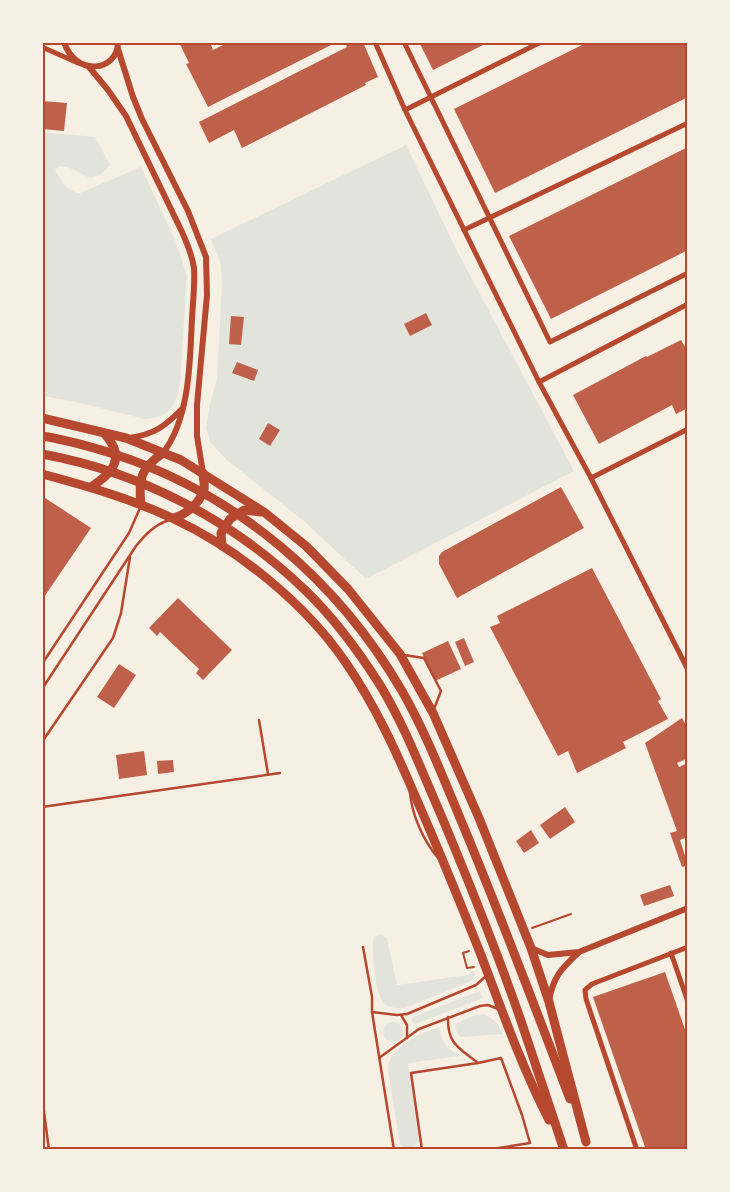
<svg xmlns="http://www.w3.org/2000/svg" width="730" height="1192" viewBox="0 0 730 1192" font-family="Arial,sans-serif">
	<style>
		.green { fill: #e2e4dc }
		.building { fill: #bf614a }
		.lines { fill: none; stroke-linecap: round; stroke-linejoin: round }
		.path { stroke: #b5482f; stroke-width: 2 }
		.service { stroke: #b5482f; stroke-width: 2.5 }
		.minor { stroke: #b5482f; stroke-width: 5 }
		.tertiary { stroke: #b5482f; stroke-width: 6 }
		.primary { stroke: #b5482f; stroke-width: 9 }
		.neatline { fill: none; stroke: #b5482f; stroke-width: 2 }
	</style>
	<rect width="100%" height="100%" fill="#f6efe4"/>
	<g class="green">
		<path d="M 43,132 L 95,137 L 110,165 L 100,175 L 90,178 L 70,168 L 59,166 L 55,170 C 61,181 67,192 80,193 L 141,167 L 175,240 L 187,276 L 180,382 C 177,404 170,418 145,419 L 72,401 L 43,396 Z"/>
		<polygon points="406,145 456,249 574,471 366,579 305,522 227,460 210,442 206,428 209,409 217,378 222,284 221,265 211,239"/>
		<path d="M 382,934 L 387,939 L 397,985 L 468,975 L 474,970 L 475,975 L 471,981 L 405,1008 C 396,1009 386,1008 381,999 C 375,987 371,948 374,936 Z"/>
		<polygon points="480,991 483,998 415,1024 412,1021 413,1017"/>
		<polygon points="485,1014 496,1022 503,1034 461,1037 457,1033 455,1024 476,1015"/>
		<circle cx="393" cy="1032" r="10"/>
		<path d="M 439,1027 C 443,1044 445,1047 460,1056 L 408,1063 L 419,1141 C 415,1148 412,1149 404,1149 L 400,1145 L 388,1069 C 389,1046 420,1034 439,1027 Z"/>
	</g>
	<g class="building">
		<polygon points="179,42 210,42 213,50 229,42 337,42 208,107 186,64 189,63"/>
		<polygon points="345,42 363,42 378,77 365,83 366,85 242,148 234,130 209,143 199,122 347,47"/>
		<polygon points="419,42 489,42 433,70"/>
		<polygon points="588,42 685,42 688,47 688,97 495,193 454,109"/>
		<polygon points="42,101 67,103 64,131 42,129"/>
		<polygon points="688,147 688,250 551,319 509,236"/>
		<polygon points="426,313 432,325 410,336 404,324"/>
		<polygon points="231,316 244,317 241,345 229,344"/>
		<polygon points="681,340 688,352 688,408 676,414 672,405 599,444 573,395 646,356 647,357"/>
		<polygon points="237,362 258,370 254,381 232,373"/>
		<polygon points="268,423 280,430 270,446 259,439"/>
		<polygon points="561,487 584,528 457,598 439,564 439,556 442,552"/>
		<polygon points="42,496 91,528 42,600"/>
		<polygon points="592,568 661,699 658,701 668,719 623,742 626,748 577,773 568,751 558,756 490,627 500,623 497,616"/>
		<polygon points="178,598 232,650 203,680 196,673 199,669 160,632 157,636 149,628"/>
		<polygon points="464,638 474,662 465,666 455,642"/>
		<polygon points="448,641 461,669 435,681 422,653"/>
		<polygon points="119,664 136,675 114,708 97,697"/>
		<polygon points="682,718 688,729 688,758 677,763 679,767 688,763 688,845 685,838 680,840 688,865 682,867 670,833 677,831 645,743"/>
		<polygon points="144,751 147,775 119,779 116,755"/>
		<polygon points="173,760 174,772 158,774 157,761"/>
		<polygon points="565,807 575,822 550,839 540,825"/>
		<polygon points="531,830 539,843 524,853 516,841"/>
		<polygon points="670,885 674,896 644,906 640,895"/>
		<polygon points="665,972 688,1038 688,1150 646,1150 593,997"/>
	</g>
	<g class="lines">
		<g class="path">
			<polyline points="532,928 571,914"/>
			<polyline points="469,951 463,953 467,968 474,967"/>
		</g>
		<g class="service">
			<polyline points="404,655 424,658 441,691 434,709"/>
			<polyline points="42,664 129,533 140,508"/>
			<path d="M 42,689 L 136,546 C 145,535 154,525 169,520"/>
			<polyline points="259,720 268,774"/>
			<polyline points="42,742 113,638 121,613 130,557"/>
			<path d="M 410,793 C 412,815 423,840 438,858"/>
			<polyline points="42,807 280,773"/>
			<polyline points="363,947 372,997 372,1012 394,1150"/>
			<polyline points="372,1012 397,1015 407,1014 476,985 486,976"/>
			<polyline points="401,1015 407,1025 407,1038"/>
			<path d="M 448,1017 C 447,1044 459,1048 478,1063 L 501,1058 L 522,1115 L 530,1143 L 486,1150"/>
			<polyline points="379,1058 419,1029 480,1006 488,1005 498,1009"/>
			<polyline points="42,1097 49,1150"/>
			<polyline points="422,1150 411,1073 478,1063"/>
		</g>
		<g class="minor">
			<polyline points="375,42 405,110 539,382 591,478 688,670"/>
			<polyline points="404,42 550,342 688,273"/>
			<polyline points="42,47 78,63"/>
			<polyline points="405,110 541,42"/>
			<polyline points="464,230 688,123"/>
			<polyline points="539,382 688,304"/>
			<polyline points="591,478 688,429"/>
			<polyline points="671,953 688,1002"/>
			<polyline points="637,1150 586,999 585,990 592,984 688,947"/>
		</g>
		<g class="tertiary">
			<path d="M 64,42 C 75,77 118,72 118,42"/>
			<polyline points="118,49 133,97 142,119 188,211 206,257 207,295 197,405 197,436 203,473"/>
			<path d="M 89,67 L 108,90 L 126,116 L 182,232 C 187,243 192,255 194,268 C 195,284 193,301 192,318 C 190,361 190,418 163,453"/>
			<path d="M 129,438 C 155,434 164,427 182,409"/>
			<polyline points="531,948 548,955 579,952 688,908"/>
			<path d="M 549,1001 C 553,977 561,969 578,953"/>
		</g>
		<g class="primary">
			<polyline points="42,418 126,438 181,460 264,512 306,546 348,589 400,654 433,713 479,818 531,948 549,1002 586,1142"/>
			<path d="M 42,436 C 68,440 92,447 117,455 C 238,495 338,581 402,691 C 425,731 442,775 460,818 C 499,911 534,1005 570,1099"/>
			<path d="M 42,454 C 141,472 234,521 306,591 C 334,618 359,652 380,685 C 405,726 422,772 441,815 C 469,882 496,949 520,1018 C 535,1062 549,1106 564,1150"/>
			<path d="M 42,474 C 87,486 132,499 174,519 C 238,549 306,604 346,663 C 375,705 396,751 416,798 C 439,850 460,902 481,955 C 502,1011 522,1067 549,1120"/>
			<path d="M 91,487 C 104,478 121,467 114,448 C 112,443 108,438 105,434"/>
			<path d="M 141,504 C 138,479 141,468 163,453"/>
			<path d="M 174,518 C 187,514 200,503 204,489 C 205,484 203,478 203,473"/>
			<polyline points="222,546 221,533 230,519 244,510 261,512"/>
		</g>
	</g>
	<rect width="730" height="1192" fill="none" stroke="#f6efe4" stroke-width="88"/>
	<rect x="44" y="44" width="642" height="1104" class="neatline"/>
</svg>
